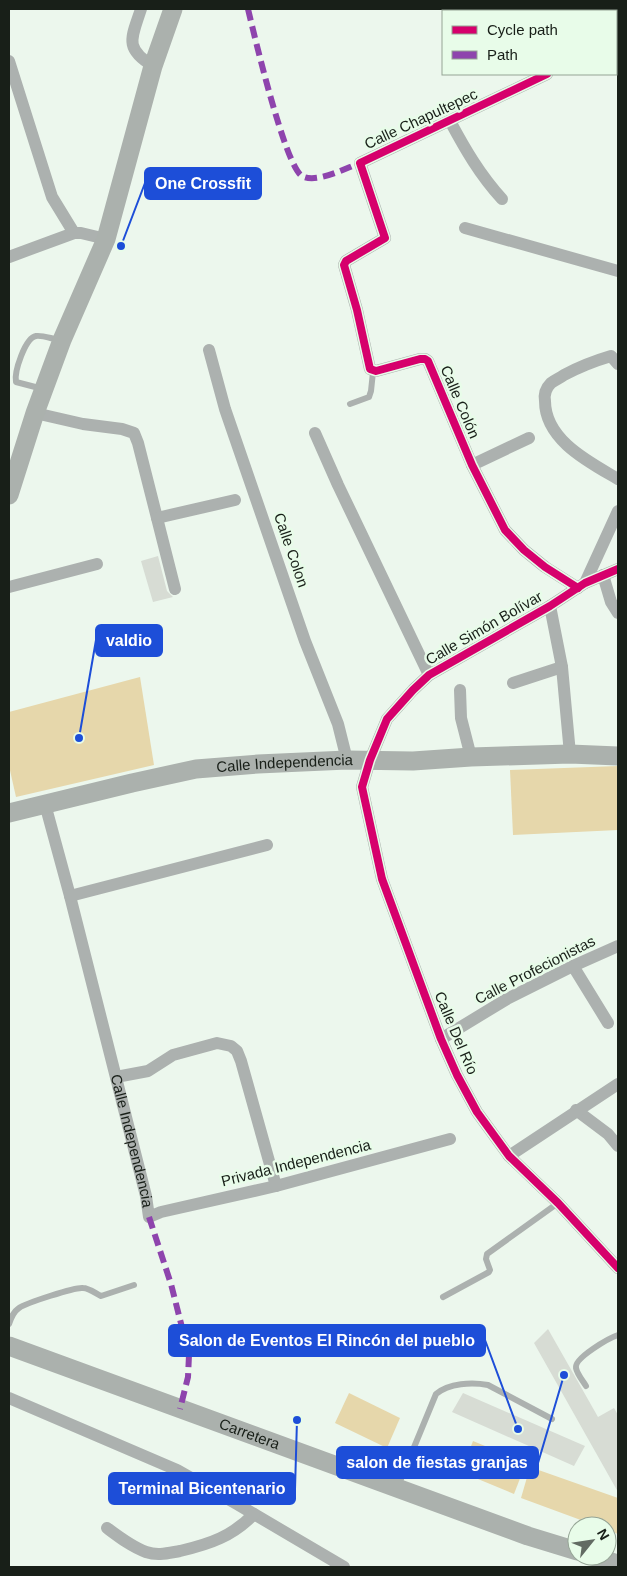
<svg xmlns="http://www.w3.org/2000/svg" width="627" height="1576" viewBox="0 0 627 1576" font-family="Arial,sans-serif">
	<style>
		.green { fill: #e6d7ab }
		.building { fill: #d7dcd4 }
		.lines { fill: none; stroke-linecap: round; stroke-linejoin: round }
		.lane { stroke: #acb1af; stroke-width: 6 }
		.street { stroke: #acb1af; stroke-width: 12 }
		.secondary { stroke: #abb1ad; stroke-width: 19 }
		.quiet { stroke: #8e44ad; stroke-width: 6; stroke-dasharray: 12 6; stroke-linecap: butt }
		.cycleway-casing { stroke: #e8fce9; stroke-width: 11 }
		.cycleway { stroke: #d6006c; stroke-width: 8 }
		.labels { text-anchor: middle; stroke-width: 5; stroke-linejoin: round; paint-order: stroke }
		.street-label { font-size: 15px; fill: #181f18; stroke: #e8fce9 }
		.leader { fill: none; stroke: #1d4ed8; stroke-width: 2 }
		.callout-dot { fill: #1d4ed8; stroke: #e8fce9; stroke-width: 2 }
		.callout { fill: #1d4ed8; stroke: #1d4ed8; stroke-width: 2 }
		.callout-label { font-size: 16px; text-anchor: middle; font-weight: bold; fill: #fff }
	</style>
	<rect width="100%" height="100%" fill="#ecf7ed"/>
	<g class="green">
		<polygon points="140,677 154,765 16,797 9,766 9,712"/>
		<polygon points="618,766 618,830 513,835 510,770"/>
		<polygon points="349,1393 400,1418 387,1448 335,1423"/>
		<polygon points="473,1441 526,1463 514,1494 461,1472"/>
		<polygon points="530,1467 618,1498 618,1534 607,1530 607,1526 597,1526 521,1498"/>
	</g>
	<g class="building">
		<polygon points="158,556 167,591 173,597 153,602 141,561"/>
		<polygon points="548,1329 598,1417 614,1408 618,1415 618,1492 534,1343"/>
		<polygon points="463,1393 585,1446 574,1466 452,1412"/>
	</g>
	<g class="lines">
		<g class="lane">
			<path d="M 43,389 L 16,382 C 14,372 25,338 36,336 C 43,335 52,339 60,340"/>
			<polyline points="350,404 369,397 371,391 373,372"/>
			<polyline points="443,1297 489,1272 490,1270 486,1259 487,1254 558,1203"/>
			<path d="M 9,1324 C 11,1318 13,1312 19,1308 C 26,1303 75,1287 83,1288 C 89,1288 95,1293 101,1296 L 134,1285"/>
			<path d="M 586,1386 C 583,1381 577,1374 576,1368 C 574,1358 609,1338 618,1335"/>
			<path d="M 398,1486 L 436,1394 C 449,1383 472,1382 488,1385 L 552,1419"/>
		</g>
		<g class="street">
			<path d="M 141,9 C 132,37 123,48 153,66"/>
			<polyline points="616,36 618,35"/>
			<polyline points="9,61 52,197 74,233 81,233 106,239"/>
			<polyline points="547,74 360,163 385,238 346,261 344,265 357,310 370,369 376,371 420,359 425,359 428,361 472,465 505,530 524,550 545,567 578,588"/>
			<path d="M 450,121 C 465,149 480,175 502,199"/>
			<polyline points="465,228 618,271"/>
			<polyline points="9,257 74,233"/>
			<polyline points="209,350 225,409 305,641 338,724 347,760"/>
			<path d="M 618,364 L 611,356 C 594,361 579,367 564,375 C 560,378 555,380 551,383 C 546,388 544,395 545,401 C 545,440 589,462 618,479"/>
			<polyline points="35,413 83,424 122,429 134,433 138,443 175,589"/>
			<polyline points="315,433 338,485 429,675"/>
			<polyline points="472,465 529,438"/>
			<polyline points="157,518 235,500"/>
			<polyline points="618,569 585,583 550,606 429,675 413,690 387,719 370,760 362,787 382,879 441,1039 457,1075 477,1112 509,1156 558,1203 618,1268"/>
			<polyline points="603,575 611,602 618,613"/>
			<polyline points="585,583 618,511"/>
			<polyline points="9,587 97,564"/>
			<polyline points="550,606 562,667 570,754"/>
			<polyline points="513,683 562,667"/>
			<polyline points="460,690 461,718 471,757"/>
			<path id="s1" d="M 45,804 L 70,896 L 146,1196 L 149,1217 L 161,1212 L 276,1186 L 450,1139"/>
			<polyline points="70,896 267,845"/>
			<polyline points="573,966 608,1023"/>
			<polyline points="441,1039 507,999 573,966 618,946"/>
			<polyline points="116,1077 148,1071 173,1055 217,1043 231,1046 237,1051 241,1061 276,1186"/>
			<polyline points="576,1110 608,1134 618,1146"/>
			<polyline points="509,1156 618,1084"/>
			<polyline points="9,1398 177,1470 237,1504 344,1567"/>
			<path d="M 107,1528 C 119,1537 132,1547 146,1552 C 158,1556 168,1553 180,1551 C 210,1544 233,1536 254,1514"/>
		</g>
		<g class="secondary">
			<polyline points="9,495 35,413 62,340 106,239 153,66 173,9"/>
			<path id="s2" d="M 9,813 L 132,783 L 196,769 L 258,764 L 347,760 L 413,761 L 471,757 L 570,754 L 618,756"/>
			<path id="s3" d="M 9,1346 L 528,1536 L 577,1551"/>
			<polyline points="592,1556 618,1564"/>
		</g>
		<g class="quiet">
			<path d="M 248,9 C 254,34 285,166 302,176 C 316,184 346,168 360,163"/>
			<polyline points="149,1217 171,1284 189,1355 188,1377 180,1409"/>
		</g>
		<defs>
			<g id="cycleway">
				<polyline points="547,74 360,163 385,238 346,261 344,265 357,310 370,369 376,371 420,359 425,359 428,361 472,465 505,530 524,550 545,567 578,588"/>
				<polyline points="618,569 585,583 550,606 429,675 413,690 387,719 370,760 362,787 382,879 441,1039 457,1075 477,1112 509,1156 558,1203 618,1268"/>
			</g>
		</defs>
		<use href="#cycleway" class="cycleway-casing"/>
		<use href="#cycleway" class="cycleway"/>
	</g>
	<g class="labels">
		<g class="street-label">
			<text transform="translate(421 119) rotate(-25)" y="5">Calle Chapultepec</text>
			<text transform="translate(460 402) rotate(67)" y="5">Calle Colón</text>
			<text transform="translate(291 550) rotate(71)" y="5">Calle Colon</text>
			<text transform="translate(484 628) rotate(-30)" y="5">Calle Simón Bolívar</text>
			<text dy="5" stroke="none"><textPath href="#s2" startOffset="281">Calle Independencia</textPath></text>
			<text transform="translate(535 970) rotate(-27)" y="5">Calle Profecionistas</text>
			<text transform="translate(456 1033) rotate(67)" y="5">Calle Del Río</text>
			<text dy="5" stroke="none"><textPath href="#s1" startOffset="348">Calle Independencia</textPath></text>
			<text transform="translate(296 1163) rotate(-14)" y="5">Privada Independencia</text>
			<text dy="5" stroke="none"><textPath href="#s3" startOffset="256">Carretera</textPath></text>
		</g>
	</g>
	<path class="leader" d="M121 246L145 183M79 738L96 640M518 1429L485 1340M564 1375L538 1463M297 1420L295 1489"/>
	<g class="callout-dot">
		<circle cx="121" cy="246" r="5"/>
		<circle cx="79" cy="738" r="5"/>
		<circle cx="518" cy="1429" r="5"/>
		<circle cx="564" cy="1375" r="5"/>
		<circle cx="297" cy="1420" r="5"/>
	</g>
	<g class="callout">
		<rect x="145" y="168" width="116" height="31" rx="5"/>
		<rect x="96" y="625" width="66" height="31" rx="5"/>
		<rect x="169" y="1325" width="316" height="31" rx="5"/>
		<rect x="337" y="1447" width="201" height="31" rx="5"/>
		<rect x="109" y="1473" width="186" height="31" rx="5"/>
	</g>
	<g class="callout-label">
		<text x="203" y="189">One Crossfit</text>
		<text x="129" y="646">valdio</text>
		<text x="327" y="1346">Salon de Eventos El Rincón del pueblo</text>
		<text x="437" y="1468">salon de fiestas granjas</text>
		<text x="202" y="1494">Terminal Bicentenario</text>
	</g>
	<rect width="627" height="1576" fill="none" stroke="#181f18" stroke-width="20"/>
	<rect x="442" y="10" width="175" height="65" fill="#e8fce9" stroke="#95a495"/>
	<rect x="452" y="26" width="25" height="8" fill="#d6006c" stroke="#95a495"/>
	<text x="487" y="35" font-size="15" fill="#181f18">Cycle path</text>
	<rect x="452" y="51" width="25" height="8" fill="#8e44ad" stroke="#95a495"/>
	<text x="487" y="60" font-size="15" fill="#181f18">Path</text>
	<g transform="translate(592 1541) rotate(60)"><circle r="24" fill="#e8fce9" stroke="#95a495"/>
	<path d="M0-4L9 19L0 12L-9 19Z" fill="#626b63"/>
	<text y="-8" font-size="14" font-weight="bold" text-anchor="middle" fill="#181f18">N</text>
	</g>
</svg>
